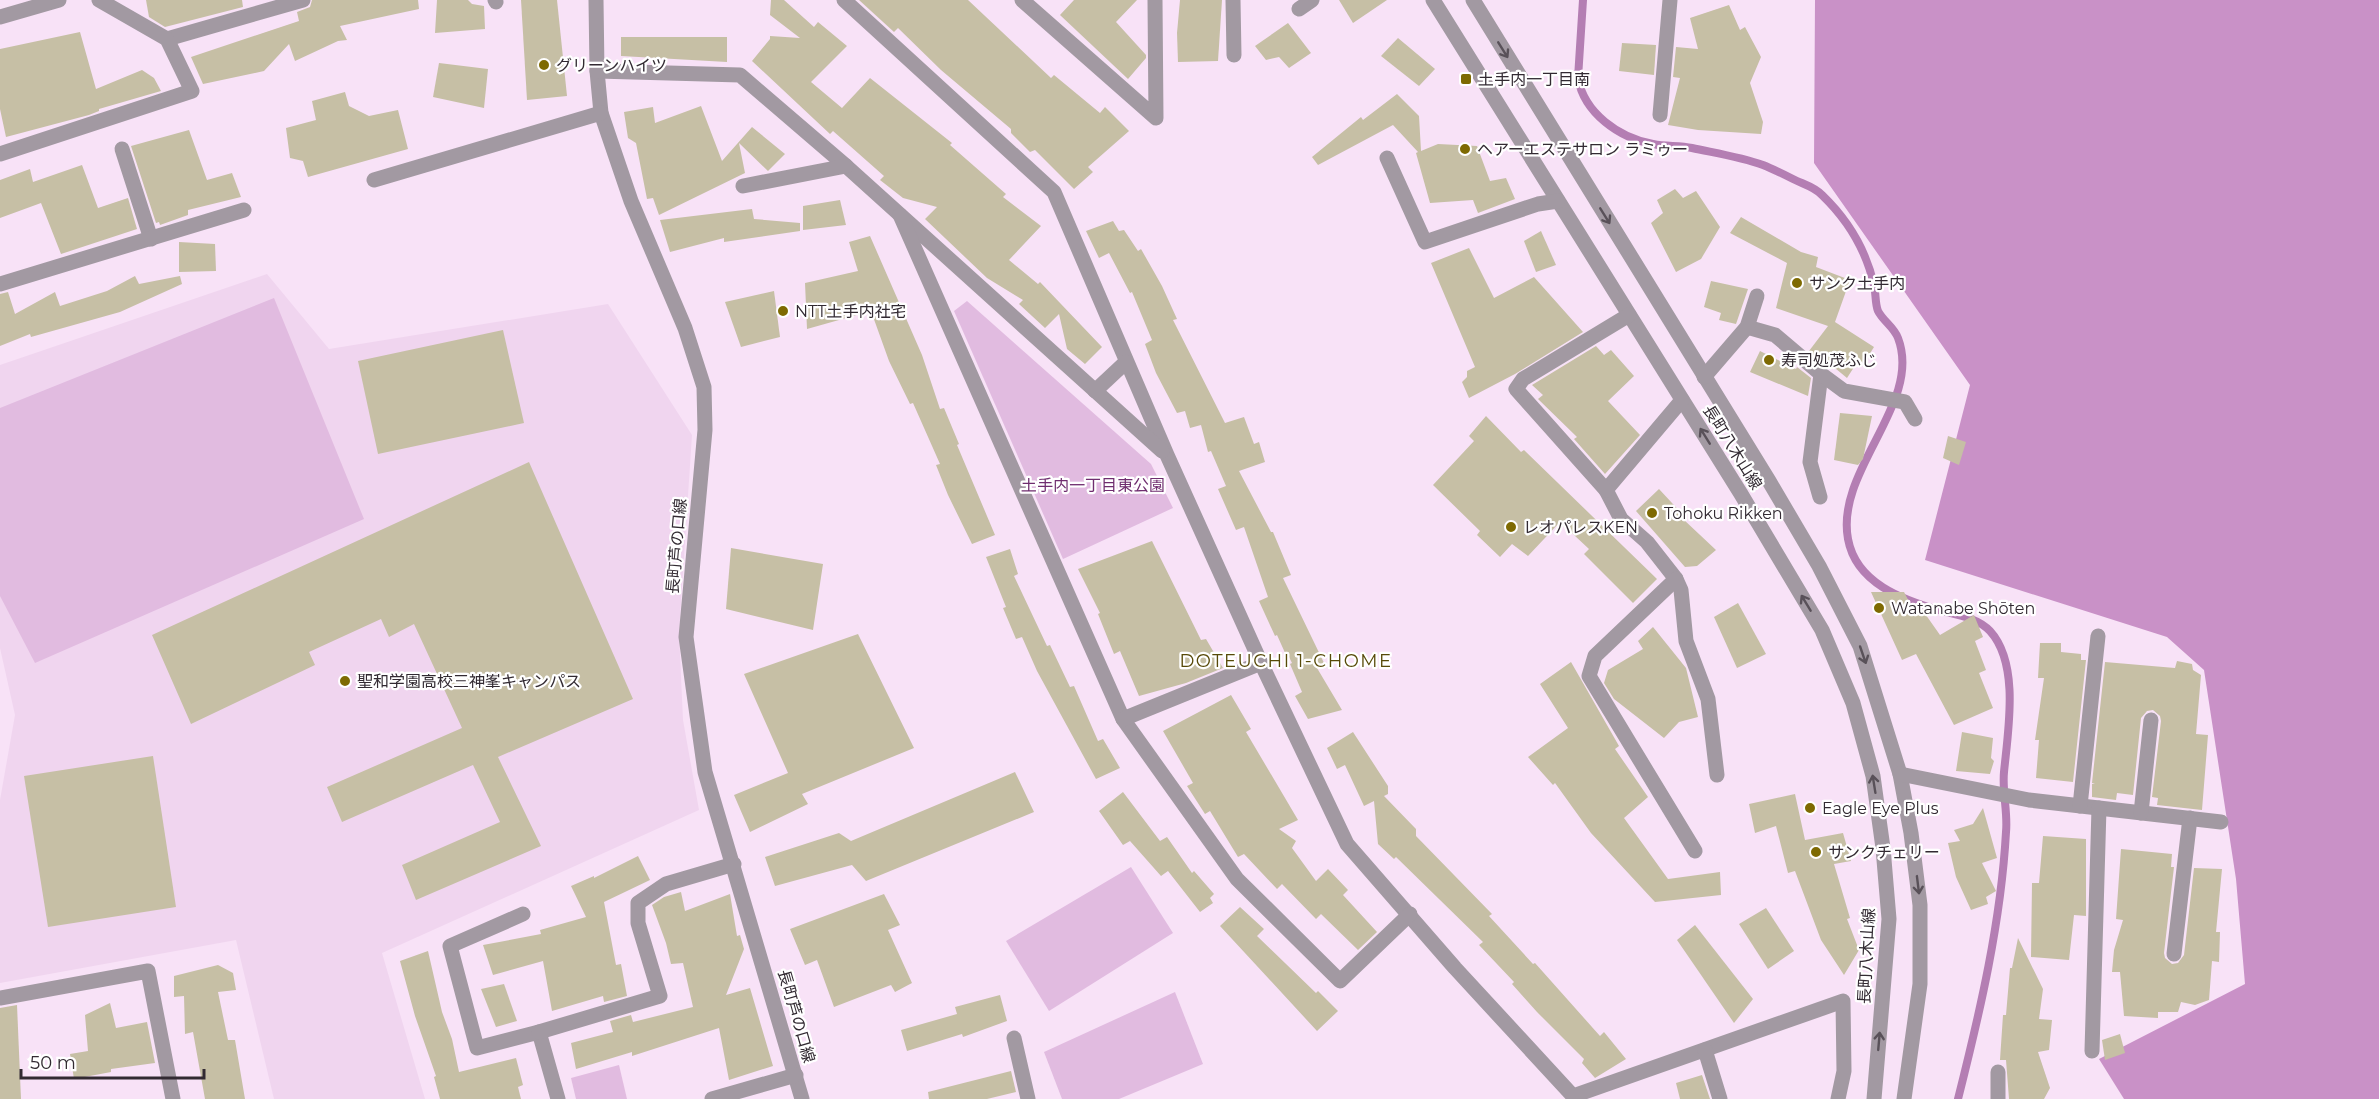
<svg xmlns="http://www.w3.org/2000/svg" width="2379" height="1099" viewBox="0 0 2379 1099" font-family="Montserrat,'Noto Sans JP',sans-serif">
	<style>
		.built { fill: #f0d5ef }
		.green { fill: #e1bbe0 }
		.forest { fill: #c991c7 }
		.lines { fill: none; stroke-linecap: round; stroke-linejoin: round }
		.stream { stroke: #b47eb3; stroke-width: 8 }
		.building { fill: #c6bfa5 }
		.minor { stroke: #a299a2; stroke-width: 15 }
		.oneway { stroke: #595159 }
		.poi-dot { fill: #7e6a02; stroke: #fff; stroke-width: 2 }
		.labels { text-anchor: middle; stroke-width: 4.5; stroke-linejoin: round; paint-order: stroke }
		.poi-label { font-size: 16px; fill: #322a32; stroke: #fff; text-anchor: start }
		.street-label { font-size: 16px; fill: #322a32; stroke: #fff }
		.park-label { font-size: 16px; fill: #6f2d6f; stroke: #fff }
		.neighbourhood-label { font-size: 18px; letter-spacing: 1.5px; fill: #574908; stroke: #fff }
	</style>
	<rect width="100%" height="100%" fill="#f8e2f7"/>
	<polygon class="built" points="267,274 329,349 608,304 692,435 679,633 683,720 699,810 382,953 425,1099 274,1099 236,940 0,983 0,800 15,715 0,648 0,365"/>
	<g class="green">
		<polygon points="274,298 364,519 35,663 0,596 0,408"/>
		<polygon points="967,301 1151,464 1173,508 1063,559 954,311"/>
		<polygon points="1131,867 1173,933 1049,1011 1006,941"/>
		<polygon points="1175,992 1203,1064 1119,1099 1062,1099 1044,1052"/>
		<polygon points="619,1065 627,1099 576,1099 571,1078"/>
	</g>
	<polygon class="forest" points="1815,0 2379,0 2379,1099 2124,1099 2099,1059 2245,984 2236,879 2204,670 2167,637 1925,560 1970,385 1814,163"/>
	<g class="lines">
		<path class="stream" d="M 1583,0 L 1578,78 C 1584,113 1619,138 1653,144 C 1666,147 1679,145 1692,148 C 1715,153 1741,157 1763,165 C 1773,169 1783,174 1793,179 C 1803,184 1815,187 1822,195 C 1848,220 1866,250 1874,285 C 1876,293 1875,304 1878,311 C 1883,321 1894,327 1898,338 C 1923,403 1835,470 1848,539 C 1856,583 1902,600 1942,611 C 1958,615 1978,618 1990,631 C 2020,664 2008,731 2004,772 C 2002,792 2008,812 2006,832 C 2001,922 1980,1012 1958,1099"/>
	</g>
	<g class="building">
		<polygon points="146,0 242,0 243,7 165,27 149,17"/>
		<polygon points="312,0 418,0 419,9 340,26 347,40 338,41 295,61 289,44 264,71 203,84 191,57 299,21 297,12 310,7"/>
		<polygon points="437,0 468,0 472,4 484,6 485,29 435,33"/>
		<polygon points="521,0 557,0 567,96 527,100"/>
		<polygon points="771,0 784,0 814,27 818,22 847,46 811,82 842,108 870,78 952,143 950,145 1006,194 1003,197 1041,226 1009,260 1038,284 1040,282 1102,347 1085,364 1067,349 1059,314 1045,328 1019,304 1023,300 987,278 925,219 937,207 903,198 880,180 884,176 833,131 830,134 752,61 770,39 770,36 800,38 770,15"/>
		<polygon points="859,0 968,0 1051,78 1054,75 1100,113 1105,107 1129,131 1088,167 1093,172 1074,189 1035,150 1030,152 1011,133 1011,129 941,70 898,28 894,32"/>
		<polygon points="1074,0 1137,0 1116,22 1146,55 1146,58 1128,79 1060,15"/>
		<polygon points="1180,0 1222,0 1218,61 1178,62 1177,33"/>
		<polygon points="1339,0 1387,0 1353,23"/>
		<polygon points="1729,5 1740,30 1745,27 1761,57 1750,83 1763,122 1761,134 1698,130 1668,125 1680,78 1673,77 1676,47 1698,49 1690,18"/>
		<polygon points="1288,23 1311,53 1289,68 1279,57 1266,60 1255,46"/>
		<polygon points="80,32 96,89 142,70 154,78 161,91 99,109 99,111 89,115 6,137 0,109 0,49"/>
		<polygon points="621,37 727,37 727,62 621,56"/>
		<polygon points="1398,38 1435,69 1419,86 1381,56"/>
		<polygon points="1622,43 1656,45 1654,75 1619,71"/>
		<polygon points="439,63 488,69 484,108 433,97"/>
		<polygon points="345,92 349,106 369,116 398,110 408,149 308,177 303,161 290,158 286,128 316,120 312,101"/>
		<polygon points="1397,94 1419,116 1421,151 1438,144 1477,146 1490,181 1506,178 1515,199 1478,213 1473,200 1430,203 1416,153 1418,152 1393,125 1318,165 1312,157 1361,117 1363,120"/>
		<polygon points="701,106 722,161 752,127 785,154 768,171 739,143 745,173 659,215 653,198 647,199 636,143 628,138 624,112 653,107 655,123"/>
		<polygon points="189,130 207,180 232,173 241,197 188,210 188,215 160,225 159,222 156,223 131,146"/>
		<polygon points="82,165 98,208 128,198 137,229 61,254 41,203 0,218 0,180 30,169 33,182"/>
		<polygon points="1675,189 1683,198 1696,191 1720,227 1701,259 1676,272 1651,223 1663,213 1657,200"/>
		<polygon points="840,200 846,225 803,230 803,206"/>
		<polygon points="752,209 754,219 800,223 800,231 724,242 724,238 670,252 660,220"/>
		<polygon points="1741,217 1801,252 1818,257 1816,267 1850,280 1835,322 1874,347 1864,363 1858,361 1847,378 1818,354 1817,358 1809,351 1828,326 1776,308 1787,263 1730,233"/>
		<polygon points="1113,221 1119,231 1124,230 1138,251 1141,249 1162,286 1177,319 1173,320 1225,423 1244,417 1254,444 1259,442 1265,462 1239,471 1271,532 1273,532 1291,575 1283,578 1325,665 1317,668 1342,710 1308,719 1295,696 1302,692 1290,664 1292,663 1288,655 1286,655 1277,635 1275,636 1259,601 1268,597 1244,527 1236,530 1218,489 1226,486 1211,451 1208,452 1201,425 1190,428 1185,411 1177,413 1156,373 1145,344 1152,340 1132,292 1130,293 1109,253 1099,258 1086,231"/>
		<polygon points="1541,231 1556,265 1536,272 1524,241"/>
		<polygon points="870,236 922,355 940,409 944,408 959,444 957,445 995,535 972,544 948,495 936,465 940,464 913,403 910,404 889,361 871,311 807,329 805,283 858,271 849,242"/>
		<polygon points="179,242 215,244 216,271 179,272"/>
		<polygon points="1469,248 1494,298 1534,277 1583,332 1515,374 1469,398 1462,382 1467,377 1467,371 1475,367 1431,263"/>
		<polygon points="135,276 139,284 180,276 182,284 120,312 31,337 30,334 0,346 0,294 8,292 15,314 55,292 60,306 107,291"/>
		<polygon points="1711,281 1748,289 1736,324 1719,320 1721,313 1704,307"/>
		<polygon points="774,291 780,337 741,347 725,302"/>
		<polygon points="503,330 524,423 378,454 358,361"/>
		<polygon points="1596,346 1604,355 1611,350 1634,376 1608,401 1640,435 1605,474 1574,439 1577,437 1538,399 1543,395 1532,385"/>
		<polygon points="1760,351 1796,369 1797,367 1811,378 1808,396 1750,372"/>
		<polygon points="1840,413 1872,416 1863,459 1858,465 1834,460"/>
		<polygon points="1486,416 1521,452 1524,450 1657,579 1633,603 1584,554 1589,549 1560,522 1528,556 1512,544 1500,557 1477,535 1480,531 1433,485 1474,441 1469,436"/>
		<polygon points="1948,436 1966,442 1959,465 1943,458"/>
		<polygon points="529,462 633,699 498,757 541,846 416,900 402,865 500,822 473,765 342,822 327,787 462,728 414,624 389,637 381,619 309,652 315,665 191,724 152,635"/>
		<polygon points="1659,489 1685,517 1683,519 1716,550 1697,566 1685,567 1636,511"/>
		<polygon points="1152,541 1201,640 1206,639 1223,668 1186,683 1139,696 1120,651 1114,654 1098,614 1100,613 1078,569"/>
		<polygon points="731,548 823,564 813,630 726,609"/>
		<polygon points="1010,549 1018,574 1014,576 1047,646 1050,645 1070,687 1074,686 1098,741 1103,739 1120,768 1096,779 1037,671 1022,637 1016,639 1003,608 1006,607 986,557"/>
		<polygon points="1871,592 1904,592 1914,611 1921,608 1940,635 1974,615 1983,637 1975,641 1986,670 1979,673 1993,708 1954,725 1916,654 1902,660"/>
		<polygon points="1738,603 1766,654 1737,668 1714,617"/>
		<polygon points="1653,627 1686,668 1698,717 1679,722 1664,738 1614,699 1604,683 1608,670 1643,649 1638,641"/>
		<polygon points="858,634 914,748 802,794 808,804 750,832 734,795 788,773 744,674"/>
		<polygon points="2040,643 2061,643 2061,652 2081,654 2081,660 2086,660 2073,782 2036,778 2039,740 2035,740 2044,678 2038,678"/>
		<polygon points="2177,661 2192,664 2193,670 2201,675 2196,734 2208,735 2202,810 2157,805 2158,798 2152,797 2161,721 2160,716 2153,710 2147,711 2141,718 2133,795 2117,793 2116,800 2092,797 2092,784 2095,784 2092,783 2105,662 2175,668"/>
		<polygon points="1571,662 1619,746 1615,749 1648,797 1624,818 1668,879 1720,872 1721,895 1655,902 1591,833 1555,783 1553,785 1528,757 1568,728 1540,684"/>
		<polygon points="1231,695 1251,729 1246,732 1298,820 1279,829 1296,841 1292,848 1316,881 1328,869 1348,890 1343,895 1377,932 1358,950 1321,914 1316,919 1282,884 1277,889 1244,854 1238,857 1210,811 1205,814 1187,786 1193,783 1163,731"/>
		<polygon points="1353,732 1388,786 1388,794 1384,796 1416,829 1416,836 1492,914 1489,916 1533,964 1535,963 1600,1036 1604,1032 1626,1059 1595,1078 1582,1063 1584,1059 1537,1012 1512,984 1514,982 1479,945 1483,942 1396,857 1394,859 1378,844 1374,801 1364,806 1345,765 1337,769 1327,748"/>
		<polygon points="1962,732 1993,738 1991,758 1994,761 1990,774 1956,771"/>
		<polygon points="153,756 176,907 48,927 24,776"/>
		<polygon points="1015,772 1034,812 866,881 852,865 775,886 765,857 839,833 851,841"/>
		<polygon points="1123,792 1160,841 1167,837 1192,873 1194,871 1214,894 1210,898 1213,903 1200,912 1168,871 1161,876 1130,841 1123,845 1099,811"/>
		<polygon points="1795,794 1805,840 1843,833 1851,861 1834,864 1850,918 1847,919 1859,950 1844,975 1821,940 1795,871 1788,873 1776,826 1755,833 1749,804"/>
		<polygon points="1983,808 1997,858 1982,863 1996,891 1986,897 1988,904 1971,910 1956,877 1948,843 1960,841 1954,830 1973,824"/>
		<polygon points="2043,836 2086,839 2086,916 2074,915 2069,960 2031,957 2032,883 2039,883"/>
		<polygon points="2121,849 2172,854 2171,867 2174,867 2164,953 2165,958 2172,964 2178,963 2184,955 2194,868 2222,869 2216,932 2220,932 2219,962 2212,961 2209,1000 2195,1005 2181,1002 2178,1012 2158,1012 2158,1018 2124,1016 2120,972 2112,972 2114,950 2123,920 2116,919"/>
		<polygon points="638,856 650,880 604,902 616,965 621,964 627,996 604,1002 603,996 552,1011 543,961 493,975 483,945 541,934 540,930 586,917 571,886 594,876 594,878"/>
		<polygon points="681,892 685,911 730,894 737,936 740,935 744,949 726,995 750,988 773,1066 729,1080 719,1028 632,1056 632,1052 576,1069 571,1043 613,1032 610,1021 631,1015 633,1022 693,1007 683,963 671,964 666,943 652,905 664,897"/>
		<polygon points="884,894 900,925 888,930 912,983 895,992 891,985 834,1007 817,960 805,965 790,929"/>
		<polygon points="1240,907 1264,929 1257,936 1316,993 1318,991 1338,1011 1317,1031 1220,926"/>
		<polygon points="1766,908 1794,951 1768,969 1739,924"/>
		<polygon points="1695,925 1753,999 1734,1023 1677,940"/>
		<polygon points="2018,938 2043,989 2039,1019 2052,1020 2049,1050 2038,1052 2050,1088 2044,1099 2009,1099 2006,1060 2000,1060 2003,1015 2006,1015 2010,968 2012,968"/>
		<polygon points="428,951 442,1012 452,1039 459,1072 516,1058 523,1085 518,1087 521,1099 440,1099 434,1077 436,1076 415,1016 400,961"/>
		<polygon points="218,965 233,973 236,990 218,992 228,1040 235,1040 245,1099 205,1099 193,1032 185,1034 184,996 174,997 174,976"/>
		<polygon points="504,984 517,1021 496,1027 481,989"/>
		<polygon points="1000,995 1007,1021 963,1037 962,1034 907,1051 901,1030 957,1014 955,1007"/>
		<polygon points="110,1003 116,1028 147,1022 155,1063 111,1069 111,1072 74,1079 70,1054 88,1051 85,1015"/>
		<polygon points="17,1005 21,1099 0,1099 0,1008"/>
		<polygon points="2120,1034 2125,1053 2105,1060 2102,1040"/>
		<polygon points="1011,1071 1016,1092 987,1099 929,1099 928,1092"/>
		<polygon points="1702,1075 1710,1099 1680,1099 1676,1083"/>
	</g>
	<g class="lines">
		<g class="minor">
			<polyline points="495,0 496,2"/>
			<polyline points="596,0 597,71 601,113 631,201 685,328 704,387 705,430 686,637 705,772 802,1099"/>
			<polyline points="844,0 1054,192 1167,455 1261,663 1347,844 1455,968 1573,1096 1843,1001 1844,1071 1838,1099"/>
			<polyline points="1022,0 1156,118 1155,0"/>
			<polyline points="1233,0 1234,55"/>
			<polyline points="1433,0 1741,494 1822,630 1853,703 1873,776 1883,848 1889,919 1874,1099"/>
			<polyline points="1473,0 1769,481 1819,566 1860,646 1900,774 1911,833 1920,905 1920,984 1904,1099"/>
			<polyline points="1299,9 1312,0"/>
			<polyline points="0,17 59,0"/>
			<polyline points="167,39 303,0"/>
			<polyline points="597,71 740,75 846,166 1162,451"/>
			<polyline points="1660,115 1670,0"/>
			<polyline points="122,149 151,239"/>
			<polyline points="0,154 192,91 167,39 99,0"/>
			<polyline points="1387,158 1425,242 1538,204 1558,201"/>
			<polyline points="374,180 601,113"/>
			<polyline points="743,186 846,166"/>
			<polyline points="900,215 1123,719 1237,879 1340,981 1410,914"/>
			<polyline points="0,284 244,210"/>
			<polyline points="1747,327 1775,335 1821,374 1810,462 1820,497"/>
			<polyline points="1821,374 1844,391 1905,402 1915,419"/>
			<polyline points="1704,377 1747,327 1757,296"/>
			<polyline points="1095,391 1126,362"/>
			<polyline points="1682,400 1606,490 1621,519 1647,542 1676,579 1681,590 1686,641 1708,699 1717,775"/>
			<polyline points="1606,490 1516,389 1523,379 1629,315"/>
			<polyline points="1676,579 1595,656 1589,676 1695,851"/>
			<polyline points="1123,719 1261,663"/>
			<polyline points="1900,774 2029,800 2221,822"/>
			<polyline points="2080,806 2098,636"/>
			<polyline points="2141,813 2151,720"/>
			<polyline points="523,914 450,946 477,1048 539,1032 558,1099"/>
			<polyline points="2174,954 2190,818"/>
			<polyline points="0,998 148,971 173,1099"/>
			<polyline points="539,1032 660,996 638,923 638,903 666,884 734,864"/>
			<polyline points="1014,1038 1028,1099"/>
			<polyline points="1705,1050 1720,1099"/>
			<polyline points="2092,1051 2099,808"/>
			<polyline points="1998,1072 1998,1099"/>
			<polyline points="712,1099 796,1075"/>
		</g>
	</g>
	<defs><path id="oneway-shaft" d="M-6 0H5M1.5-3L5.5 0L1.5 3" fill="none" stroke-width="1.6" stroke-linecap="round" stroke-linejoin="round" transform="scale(1.5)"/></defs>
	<g class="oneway">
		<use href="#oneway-shaft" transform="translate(1503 50) rotate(58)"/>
		<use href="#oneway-shaft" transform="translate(1605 216) rotate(58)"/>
		<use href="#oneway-shaft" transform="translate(1705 436) rotate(-122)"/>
		<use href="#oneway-shaft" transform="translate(1806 603) rotate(-121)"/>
		<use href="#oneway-shaft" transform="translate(1863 655) rotate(71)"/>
		<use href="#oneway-shaft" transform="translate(1874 784) rotate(-99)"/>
		<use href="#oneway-shaft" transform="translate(1918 885) rotate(83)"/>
		<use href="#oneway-shaft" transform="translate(1879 1041) rotate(-85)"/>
	</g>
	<g class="poi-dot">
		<circle cx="544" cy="65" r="6"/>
		<rect x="1460" y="73" width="12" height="12" rx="3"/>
		<circle cx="1465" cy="149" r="6"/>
		<circle cx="1797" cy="283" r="6"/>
		<circle cx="783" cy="311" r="6"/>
		<circle cx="1769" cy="360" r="6"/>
		<circle cx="1652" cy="513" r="6"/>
		<circle cx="1511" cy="527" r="6"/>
		<circle cx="1879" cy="608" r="6"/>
		<circle cx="345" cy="681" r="6"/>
		<circle cx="1810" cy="808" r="6"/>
		<circle cx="1816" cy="852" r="6"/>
	</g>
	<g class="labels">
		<g class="poi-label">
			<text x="556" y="71">グリーンハイツ</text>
			<text x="1478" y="85">土手内一丁目南</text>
			<text x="1477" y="155">ヘアーエステサロン ラミゥー</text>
			<text x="1809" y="289">サンク土手内</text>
			<text x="795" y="317">NTT土手内社宅</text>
			<text x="1781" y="366">寿司処茂ふじ</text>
			<text x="1664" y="519">Tohoku Rikken</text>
			<text x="1523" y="533">レオパレスKEN</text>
			<text x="1891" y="614">Watanabe Shōten</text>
			<text x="357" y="687">聖和学園高校三神峯キャンパス</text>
			<text x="1822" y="814">Eagle Eye Plus</text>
			<text x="1828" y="858">サンクチェリー</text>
		</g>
		<g class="street-label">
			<text transform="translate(1733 447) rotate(58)" y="6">長町八木山線</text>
			<text transform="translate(676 546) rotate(-85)" y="6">長町芦の口線</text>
			<text transform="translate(1866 956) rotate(-87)" y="6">長町八木山線</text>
			<text transform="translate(797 1016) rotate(74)" y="6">長町芦の口線</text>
		</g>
		<g class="park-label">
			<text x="1093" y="491">土手内一丁目東公園</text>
		</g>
		<g class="neighbourhood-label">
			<text x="1286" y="667">DOTEUCHI 1-CHOME</text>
		</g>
	</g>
	<path d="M21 1069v9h183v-9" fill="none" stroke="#322a32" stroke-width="3"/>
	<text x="30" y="1069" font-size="18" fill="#322a32" stroke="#ffffff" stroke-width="4.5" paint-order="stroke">50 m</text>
</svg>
